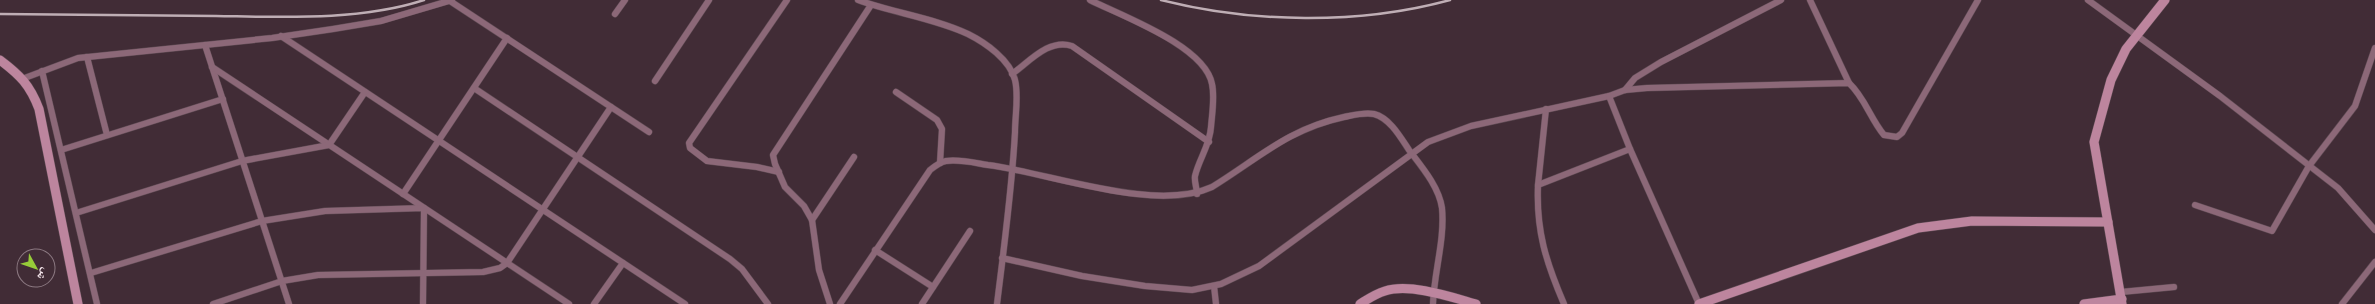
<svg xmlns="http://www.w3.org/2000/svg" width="2375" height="304" viewBox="0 0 2375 304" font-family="'Sofia Sans Condensed','Noto Naskh Arabic',sans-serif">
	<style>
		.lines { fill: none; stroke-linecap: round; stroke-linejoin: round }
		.street-casing { stroke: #5f4b54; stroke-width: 7 }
		.secondary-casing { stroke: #5f4b54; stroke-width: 10 }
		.street { stroke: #8c6878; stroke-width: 6 }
		.secondary { stroke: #bd859e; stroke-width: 9 }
		.rail { stroke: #bfaeb5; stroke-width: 2.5 }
	</style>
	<rect width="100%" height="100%" fill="#412c36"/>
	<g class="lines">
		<defs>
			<g id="street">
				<path d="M 858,0 C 894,13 934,18 968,34 C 986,43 1010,60 1015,80 C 1019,96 1015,115 1015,132 C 1012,189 1004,247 997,304"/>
				<path d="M 1090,0 C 1122,16 1205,46 1212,84 C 1215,97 1212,114 1211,127 C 1210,145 1199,159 1195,176 C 1194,181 1197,189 1197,194"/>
				<polyline points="1810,0 1849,83"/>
				<polyline points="2088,0 2220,96 2338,188 2375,230"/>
				<polyline points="450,1 649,132"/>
				<polyline points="615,14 625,0"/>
				<polyline points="281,36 685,304"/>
				<polyline points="205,45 289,304"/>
				<polyline points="87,57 107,135"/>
				<polyline points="212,67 569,304"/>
				<polyline points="42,71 97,304"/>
				<path d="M 1012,74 C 1029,62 1049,38 1072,46 L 1209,142"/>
				<polyline points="22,79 78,58 272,38 333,29 381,21 452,0"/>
				<polyline points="655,81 709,0"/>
				<polyline points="474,88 730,259 742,269 768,304"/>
				<polyline points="1625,90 1635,78 1661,62 1781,0"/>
				<polyline points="896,92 937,120 942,129 940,163"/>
				<polyline points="61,150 223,99"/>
				<polyline points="779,172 757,167 707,161 690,148 689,143 787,0"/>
				<polyline points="1538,185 1546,109"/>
				<polyline points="403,194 507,38"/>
				<polyline points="2195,205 2272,231 2309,166 2355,106 2375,48"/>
				<polyline points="76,213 242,161 329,145 365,92"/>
				<polyline points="812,220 854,157"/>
				<polyline points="875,250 933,287"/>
				<polyline points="1002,258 1082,276 1145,286 1192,290 1221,284 1259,266 1428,142 1471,126 1609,96"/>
				<polyline points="91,273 262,221 325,211 424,208 423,304"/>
				<polyline points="1214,286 1216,304"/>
				<polyline points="2121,292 2174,287"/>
				<polyline points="213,304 282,281 318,275 483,272 500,268 507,263 611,107"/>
				<polyline points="594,304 623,263"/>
				<polyline points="830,304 819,270 812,220 804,206 785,187 775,164 773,155 871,5"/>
				<path d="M 840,304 L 930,170 C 935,166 940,162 946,161 C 960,159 975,163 988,165 C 1050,173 1155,213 1212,187 C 1259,158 1288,129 1344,117 C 1354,115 1364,112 1374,114 C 1390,118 1401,138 1409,150 C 1422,167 1439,187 1442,208 C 1445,240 1434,272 1433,304"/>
				<polyline points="922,304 970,231"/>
				<path d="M 1564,304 C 1546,262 1536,231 1538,185 L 1630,149"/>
				<path d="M 1699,304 L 1630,149 L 1609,96 L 1625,90 L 1647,88 L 1849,83 C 1865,98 1870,118 1884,135 L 1897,137 L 1902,133 L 1978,0"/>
				<polyline points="2342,304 2375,262"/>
			</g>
			<g id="secondary">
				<path d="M 0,60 C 20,75 30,85 39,109 L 78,304"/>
				<path d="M 1360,304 C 1368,299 1375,294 1385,291 C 1410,283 1451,297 1476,304"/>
				<polyline points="1699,304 1918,228 1972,221 2108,222"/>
				<polyline points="2084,304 2122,299"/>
				<polyline points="2122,304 2094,142 2111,80 2126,49 2165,0"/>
			</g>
		</defs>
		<use href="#street" class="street-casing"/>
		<use href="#secondary" class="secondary-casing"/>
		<use href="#street" class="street"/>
		<use href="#secondary" class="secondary"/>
		<g class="rail">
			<path d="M 1161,0 C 1251,23 1359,25 1450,0"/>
			<path d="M 0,14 C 72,15 144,16 216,16 C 282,17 360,21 424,0"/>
		</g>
	</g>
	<g transform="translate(36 268) rotate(130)"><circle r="19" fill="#412c36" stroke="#8b7881"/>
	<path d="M0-3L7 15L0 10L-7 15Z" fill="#97cc39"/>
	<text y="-6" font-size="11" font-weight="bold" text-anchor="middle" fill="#faebf1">ش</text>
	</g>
</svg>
